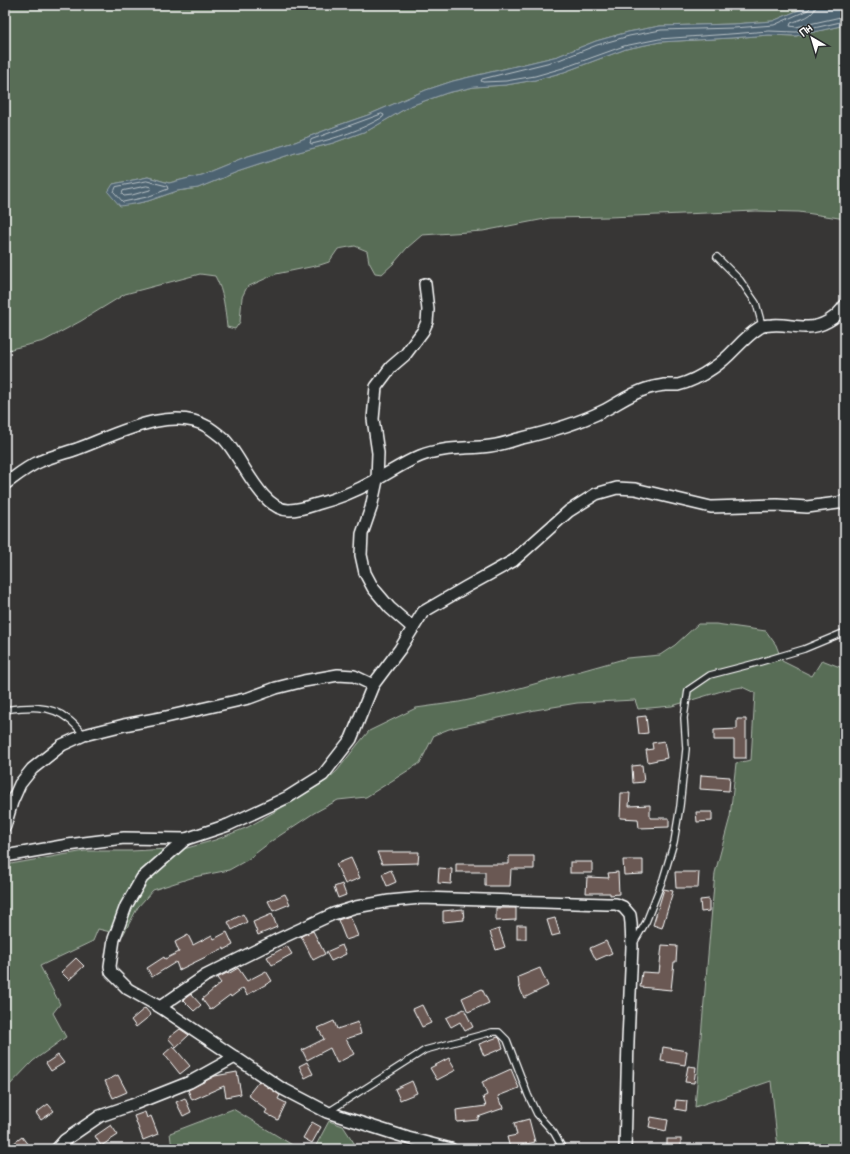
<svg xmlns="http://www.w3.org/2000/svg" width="850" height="1154" viewBox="0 0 850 1154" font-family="Pangolin,sans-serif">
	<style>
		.green { fill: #596d57; stroke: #acb6ab }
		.water { fill: #4d6471; stroke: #94a2aa }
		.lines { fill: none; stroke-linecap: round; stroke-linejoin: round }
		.shore { stroke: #b8c1c6; stroke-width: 1 }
		.building { fill: #6b5953; stroke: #fff }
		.service-casing { stroke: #fff; stroke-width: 8 }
		.minor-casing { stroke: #fff; stroke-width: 14 }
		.service { stroke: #2a2d2e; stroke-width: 5.5 }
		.minor { stroke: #2a2d2e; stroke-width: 11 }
	</style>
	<rect width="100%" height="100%" fill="#373635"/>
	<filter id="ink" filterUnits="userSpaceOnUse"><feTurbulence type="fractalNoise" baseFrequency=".025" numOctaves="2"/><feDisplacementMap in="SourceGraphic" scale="8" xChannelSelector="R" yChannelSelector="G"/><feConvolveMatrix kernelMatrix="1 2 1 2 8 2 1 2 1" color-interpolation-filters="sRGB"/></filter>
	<g filter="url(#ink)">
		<g class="green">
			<path d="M 5,5 L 811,5 L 773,21 L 733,24 L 660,26 L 628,32 L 596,41 L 558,56 L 453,81 L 426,90 L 368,115 L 339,125 L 295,142 L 245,157 L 201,175 L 169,183 L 148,177 L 113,184 L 134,204 L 148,201 L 177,191 L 198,188 L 237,172 L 295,153 L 333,143 L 369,130 L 410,106 L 447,93 L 474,87 L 506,85 L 535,80 L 564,72 L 626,49 L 660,42 L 731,38 L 769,35 L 796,36 L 845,25 L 845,220 L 839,218 L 799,212 L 756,211 L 609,217 L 550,218 L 483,231 L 422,235 L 407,248 L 394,263 L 382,274 L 375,273 L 369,262 L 367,251 L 355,246 L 338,249 L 329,262 L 320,265 L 276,274 L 247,287 L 242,297 L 240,322 L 235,329 L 227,327 C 225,310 224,292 215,276 L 200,274 L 125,294 L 81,321 L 44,341 L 15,348 L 5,351 Z"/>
			<polygon points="698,624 716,624 766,631 776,645 782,661 812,676 822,660 845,669 845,1143 833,1149 819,1149 815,1143 789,1149 778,1149 771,1081 695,1107 715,873 730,817 736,763 751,760 755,693 742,687 725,690 672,706 638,709 635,700 577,703 535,710 449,729 434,735 420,763 366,797 338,800 314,813 273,840 247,860 229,870 194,877 153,890 138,907 123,935 98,929 93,941 40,966 60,1004 53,1013 66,1037 33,1061 5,1090 5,865 85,851 131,851 187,848 215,840 248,827 288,804 323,783 337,771 358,744 369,731 416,708 459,702 502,693 627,658 660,655 675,645"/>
			<polygon points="233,1109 299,1149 172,1149 170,1133"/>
			<polygon points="329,1121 343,1126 358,1149 314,1149"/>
		</g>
		<polygon class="water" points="811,5 845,5 845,25 796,36 769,35 731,38 660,42 626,49 564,72 535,80 506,85 474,87 447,93 410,106 369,130 333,143 295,153 237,172 198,188 177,191 148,201 134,204 120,206 108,192 113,184 148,177 169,183 201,175 245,157 295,142 339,125 368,115 426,90 453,81 558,56 596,41 628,32 660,26 733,24 773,21"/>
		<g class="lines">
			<g class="shore">
				<polyline points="811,5 810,8 808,10 774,25 734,28 661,30 629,36 597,45 559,60 482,79 481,81 483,82 506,81 535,76 563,68 624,46 659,39 730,34 769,31 796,32 845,21"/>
				<path d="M 816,5 C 815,17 800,19 791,23 L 790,26 L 796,27 L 845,16"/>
				<path d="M 382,114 L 384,115 L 383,117 C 361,130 337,138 312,144 L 310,143 L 311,140 Z"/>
				<polygon points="147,181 167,186 168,189 147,197 123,202 114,192 116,187"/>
				<polygon points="147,186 151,187 150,190 132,195 124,196 122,194 123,191"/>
			</g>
		</g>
		<g class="building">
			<polygon points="646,716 648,733 639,734 637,717"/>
			<polygon points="737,719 746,719 746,758 734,758 734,740 714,740 714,730 737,729"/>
			<polygon points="664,741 667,758 648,762 646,750 653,749 652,743"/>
			<polygon points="642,765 644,782 633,783 632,766"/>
			<polygon points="701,775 730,777 729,791 700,789"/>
			<polygon points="621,793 630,793 629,806 650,805 650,818 669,818 669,827 639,828 638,819 620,818"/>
			<polygon points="696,812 712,812 712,821 697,822"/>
			<polygon points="377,852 419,852 418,863 382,864"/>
			<polygon points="509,856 534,856 534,869 511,869 510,886 485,886 485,872 456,872 456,864 509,864"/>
			<polygon points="351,858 360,878 345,884 336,864"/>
			<polygon points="623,860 643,860 643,874 624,875"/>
			<rect x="570" y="862" width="22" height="11"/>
			<polygon points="439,868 452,869 451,884 438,883"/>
			<polygon points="391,870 396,882 387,886 382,874"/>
			<polygon points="618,872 619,894 610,895 610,893 586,893 587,877 609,878 608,873"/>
			<polygon points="675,872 699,872 698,888 676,888"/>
			<polygon points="342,884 346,895 338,898 334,887"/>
			<polygon points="664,889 673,891 662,928 653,925"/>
			<polygon points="285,894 290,904 273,911 268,901"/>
			<polygon points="709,899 709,911 701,912 700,900"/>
			<polygon points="496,908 516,908 516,920 496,921"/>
			<polygon points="463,909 464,920 443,922 443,911"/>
			<polygon points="243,914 247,922 232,930 228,922"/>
			<polygon points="272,914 277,927 258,935 253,922"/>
			<polygon points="350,916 358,936 346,940 338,920"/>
			<polygon points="555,918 560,934 552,936 547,920"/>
			<rect x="517" y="925" width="9" height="14"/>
			<polygon points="499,929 505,947 496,950 490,932"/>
			<polygon points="313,931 325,954 313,960 301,936"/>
			<polygon points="227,932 233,945 224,950 224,948 179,970 176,962 152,977 147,968 164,957 165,959 179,952 175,942 188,935 193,945 212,935 214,939"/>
			<polygon points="606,941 612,953 596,960 590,948"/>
			<polygon points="342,945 346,954 331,961 326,952"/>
			<polygon points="662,945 677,946 676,962 674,962 671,990 640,987 642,972 659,973"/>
			<polygon points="287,946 292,954 272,965 267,957"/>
			<polygon points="76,958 84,966 69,980 61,972"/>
			<polygon points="238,968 247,981 266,971 272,981 247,995 243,988 231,997 230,995 210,1010 202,999 221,983 217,978 227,973 228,974"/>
			<polygon points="540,968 548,986 524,998 519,986 518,977"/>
			<polygon points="482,989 489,1003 468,1012 462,998"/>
			<polygon points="191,994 201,1005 194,1011 183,1000"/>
			<polygon points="422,1005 431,1023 422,1027 413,1009"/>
			<polygon points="145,1008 151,1015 136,1027 131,1020"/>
			<polygon points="464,1009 473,1027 465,1031 460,1022 451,1027 446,1018"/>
			<polygon points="334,1021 337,1029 358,1022 361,1034 346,1039 354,1054 337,1063 330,1048 307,1060 302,1050 324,1039 318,1028"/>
			<polygon points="180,1029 189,1035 176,1047 168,1038"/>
			<polygon points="498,1037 500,1039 503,1048 484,1056 479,1044"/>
			<polygon points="173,1046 190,1066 180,1074 164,1054"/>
			<polygon points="663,1047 687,1051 685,1065 661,1061"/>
			<polygon points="58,1055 64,1063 51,1071 46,1063"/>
			<polygon points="449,1058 456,1070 437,1080 430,1068"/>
			<polygon points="307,1062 313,1074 305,1078 299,1066"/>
			<polygon points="688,1066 696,1067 694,1083 685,1082"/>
			<polygon points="511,1069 519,1088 498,1096 501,1105 503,1105 504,1108 478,1117 478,1120 457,1122 456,1110 486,1106 483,1097 487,1095 482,1082"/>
			<polygon points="237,1072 241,1094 226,1097 224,1086 192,1100 188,1090 215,1076"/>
			<polygon points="118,1075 127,1092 113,1098 105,1081"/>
			<polygon points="259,1081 280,1095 278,1099 286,1103 278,1120 265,1113 267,1110 248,1095"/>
			<polygon points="412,1081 417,1093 400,1100 395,1089"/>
			<polygon points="185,1098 191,1112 183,1116 176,1102"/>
			<polygon points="676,1100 687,1101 686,1111 675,1109"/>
			<polygon points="48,1104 54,1111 41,1120 36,1113"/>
			<polygon points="145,1112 147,1118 151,1116 158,1134 143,1140 134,1116"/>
			<polygon points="651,1117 668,1120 666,1131 649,1127"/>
			<polygon points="529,1119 535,1142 510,1148 507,1137 517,1135 514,1123"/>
			<polygon points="312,1122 321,1127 312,1143 303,1138"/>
			<polygon points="111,1125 118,1135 101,1146 95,1136"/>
			<polygon points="22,1137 31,1149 6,1149"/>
			<rect x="667" y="1139" width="14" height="8"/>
		</g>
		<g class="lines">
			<defs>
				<g id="service">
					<polyline points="717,257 740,280 756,303 762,325"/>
					<path d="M 5,710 C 27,707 50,704 68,719 C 74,723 79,729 84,735"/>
					<polyline points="634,943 646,922 663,879 674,842 680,806 686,749 684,718 688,690 710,675 760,662 804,649 845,632"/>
					<polyline points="328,1112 425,1050 492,1032 499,1032 507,1040 528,1095 537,1114 554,1133 563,1149"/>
				</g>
				<g id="minor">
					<path d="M 5,484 C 16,476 28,466 41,461 C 53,456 65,453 77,449 C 113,436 171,404 208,427 C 213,430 219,435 224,439 C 241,456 261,510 289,510 C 299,510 308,507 317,504 C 337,499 356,491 374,481 C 389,473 403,463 420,456 C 442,447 466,449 490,446 C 499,445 509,442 518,439 C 544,433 579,423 603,411 C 617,404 630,394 646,389 C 651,387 658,386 664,385 C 669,385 674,385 678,385 C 690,382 703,375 713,368 C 731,357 741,339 759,328 C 763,325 767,325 772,325 C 784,324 794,327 805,327 C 821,328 837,318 845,305"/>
					<polyline points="413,628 390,608 373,588 365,573 361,555 362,534 371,508 377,480 378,453 373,419 376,387 391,367 405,355 423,331 427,322 428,310 425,284"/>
					<polyline points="5,826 12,802 20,784 32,769 62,745 84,735 124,725 166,717 249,698 276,688 304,681 338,675 354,676 373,685"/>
					<polyline points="186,839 142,878 126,906 114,939 110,966 111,972 128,989 160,1007 205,976 279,939 333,914 356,907 389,901 421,898 607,904 616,904 623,907 630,915 631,923 632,946 628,1041 625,1149"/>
					<polyline points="5,856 68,845 124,838 186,839 228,825 288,797 323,775 351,739 373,685 400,649 423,612 466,587 513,561 569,511 596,494 617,488 635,489 711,507 777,505 807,507 838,503 845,501"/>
					<polyline points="160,1007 281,1088 327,1112 408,1138 451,1149"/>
					<polyline points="57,1149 65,1140 100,1116 132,1105 190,1082 235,1057"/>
				</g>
			</defs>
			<use href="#service" class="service-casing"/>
			<use href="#minor" class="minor-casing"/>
			<use href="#service" class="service"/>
			<use href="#minor" class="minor"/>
		</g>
	</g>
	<rect width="850" height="1154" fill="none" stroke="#2a2d2e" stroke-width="20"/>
	<rect x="10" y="10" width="830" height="1134" fill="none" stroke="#fff" stroke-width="1.5" filter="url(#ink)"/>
	<g transform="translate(812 38) rotate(322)" stroke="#2a2d2e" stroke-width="3" paint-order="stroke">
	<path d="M0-3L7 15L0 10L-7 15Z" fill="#ffffff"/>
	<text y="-6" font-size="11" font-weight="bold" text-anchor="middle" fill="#ffffff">Пн</text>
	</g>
</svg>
